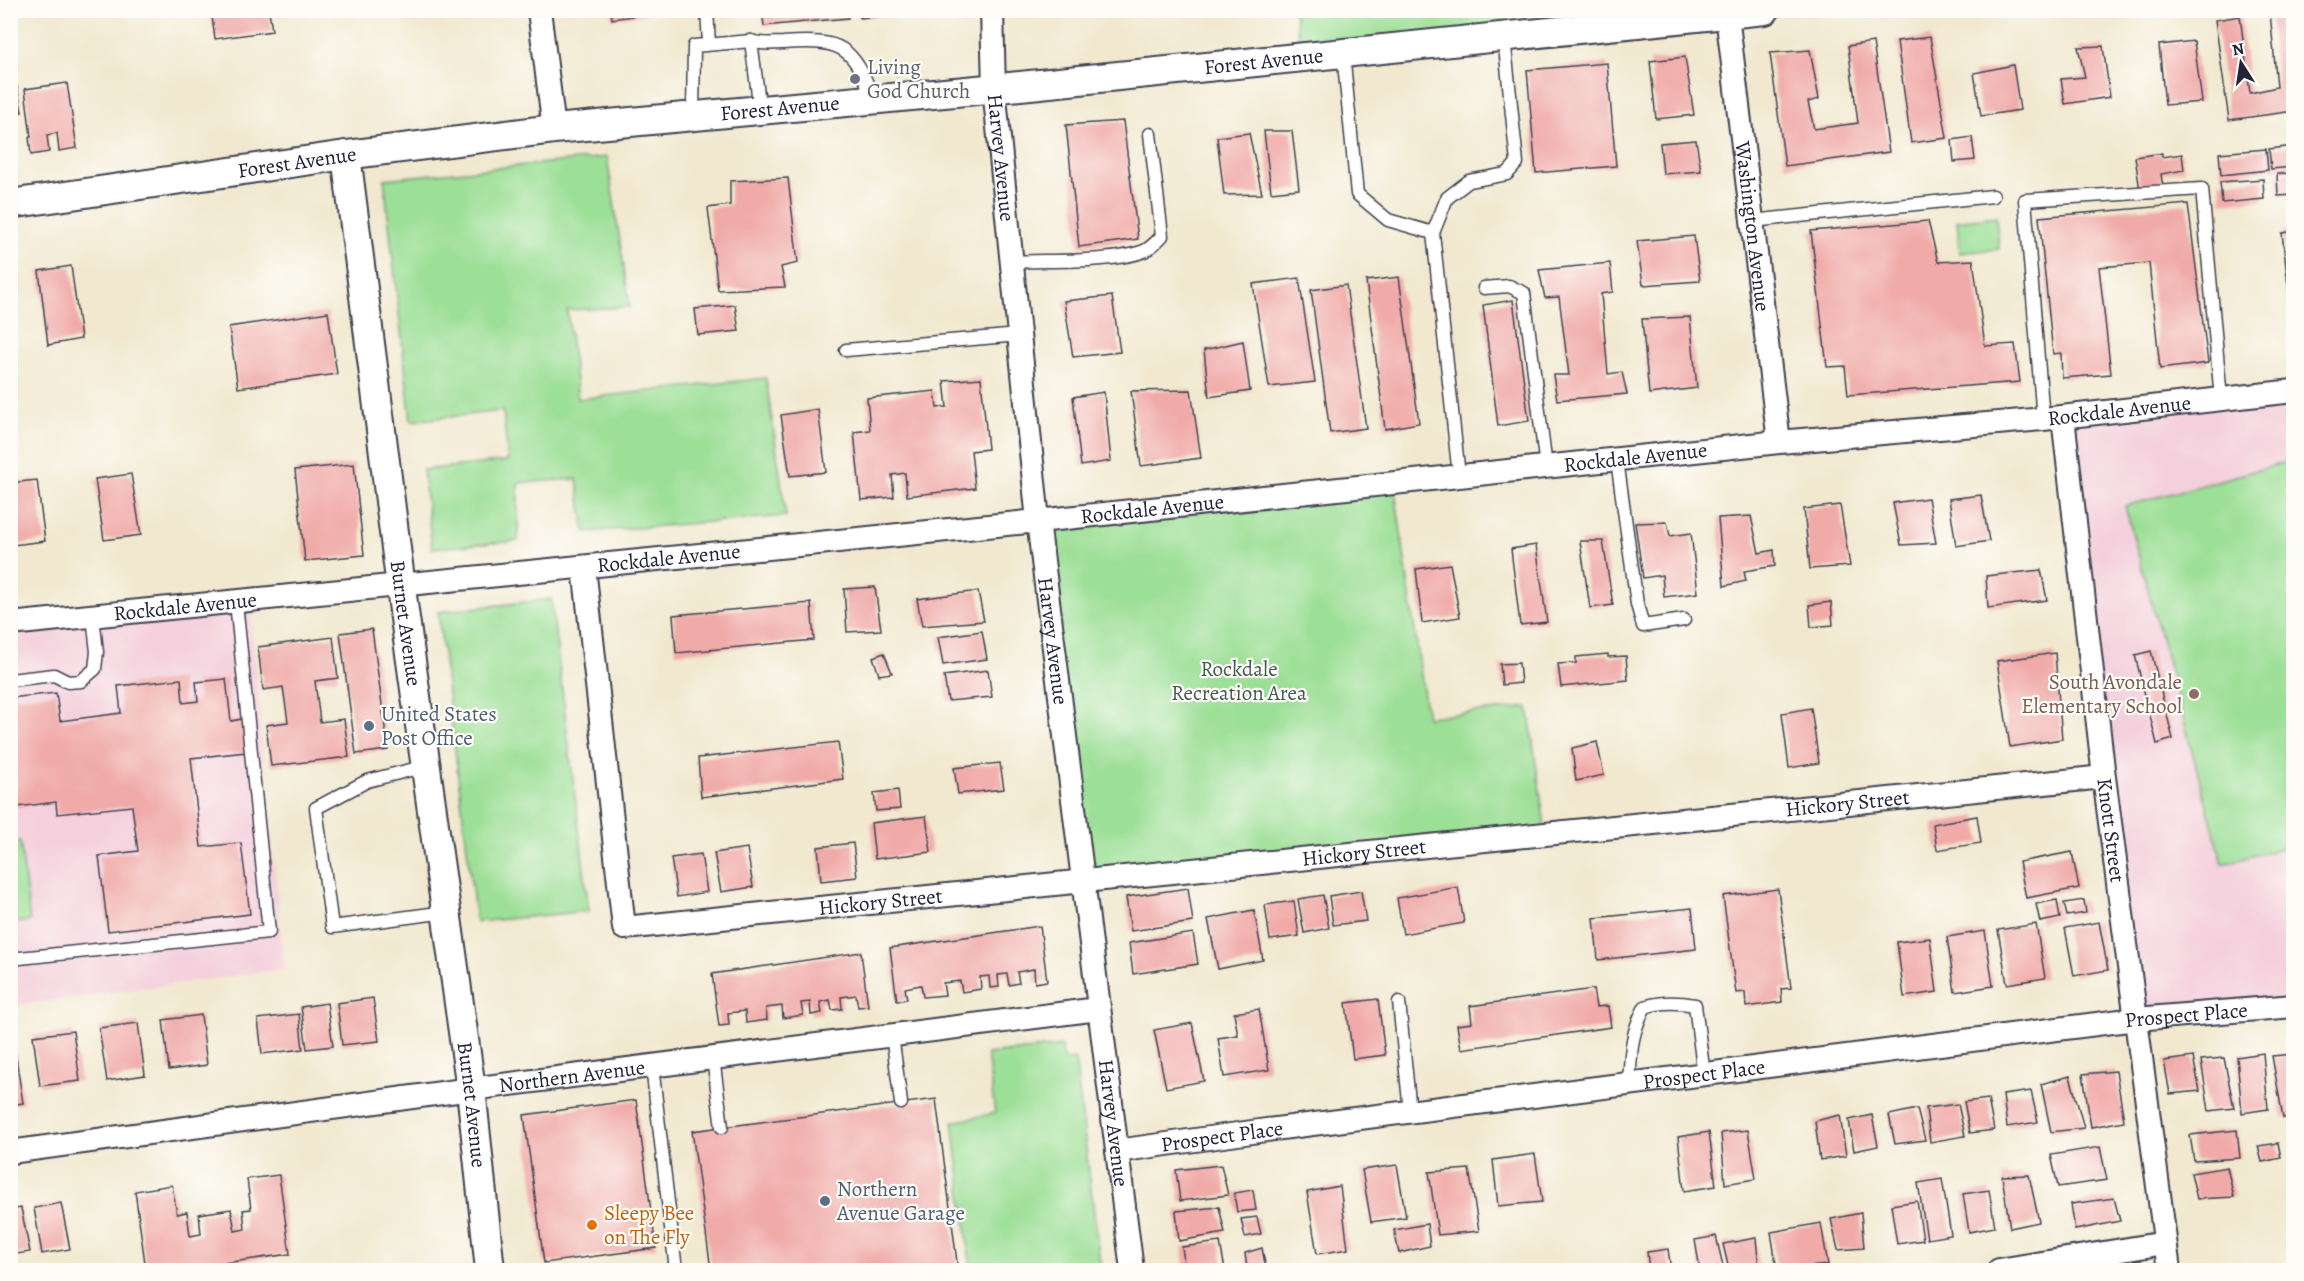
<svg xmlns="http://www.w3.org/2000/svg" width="2304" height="1281" viewBox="0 0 2304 1281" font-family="Alegreya,serif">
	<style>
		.built { fill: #f4cfdc }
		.green { fill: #9cdf96; stroke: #5f8068; stroke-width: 1.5 }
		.building { fill: #f0aaa8 }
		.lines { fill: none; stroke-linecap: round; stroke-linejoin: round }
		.service-casing { stroke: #414051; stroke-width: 15 }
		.minor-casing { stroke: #414051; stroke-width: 26 }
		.tertiary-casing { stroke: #414051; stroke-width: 32 }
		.service { stroke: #fff; stroke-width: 12 }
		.minor { stroke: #fff; stroke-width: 22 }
		.tertiary { stroke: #fff; stroke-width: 28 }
		.worship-dot { fill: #6b7280; stroke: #fdfcf7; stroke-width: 2 }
		.education-dot { fill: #8d6e63; stroke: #fdfcf7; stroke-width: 2 }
		.service-dot { fill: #5c6f8a; stroke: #fdfcf7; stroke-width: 2 }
		.food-dot { fill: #e8710a; stroke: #fdfcf7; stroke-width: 2 }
		.labels { text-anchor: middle; stroke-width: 4.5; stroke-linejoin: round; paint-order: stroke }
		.street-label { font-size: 21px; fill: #22223b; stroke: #fdfcf7 }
		.worship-label { font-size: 21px; fill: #5b616d; stroke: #fdfcf7; text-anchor: start }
		.park-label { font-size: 21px; fill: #475b56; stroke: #fdfcf7 }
		.education-label { font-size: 21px; fill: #785e54; stroke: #fdfcf7; text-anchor: end }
		.service-label { font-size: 21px; fill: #4e5e75; stroke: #fdfcf7; text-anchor: start }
		.food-label { font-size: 21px; fill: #c56008; stroke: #fdfcf7; text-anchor: start }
	</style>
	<rect width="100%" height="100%" fill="#fdfcf7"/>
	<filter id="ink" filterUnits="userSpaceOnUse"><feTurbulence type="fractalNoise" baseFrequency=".0167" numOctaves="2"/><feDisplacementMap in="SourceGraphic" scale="12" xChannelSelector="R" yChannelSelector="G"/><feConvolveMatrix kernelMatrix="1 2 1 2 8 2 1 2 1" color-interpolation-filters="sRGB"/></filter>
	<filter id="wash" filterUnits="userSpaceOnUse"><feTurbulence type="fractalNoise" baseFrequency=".008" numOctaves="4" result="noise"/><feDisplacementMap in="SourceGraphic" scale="24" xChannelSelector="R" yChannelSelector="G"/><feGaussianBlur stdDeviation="1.35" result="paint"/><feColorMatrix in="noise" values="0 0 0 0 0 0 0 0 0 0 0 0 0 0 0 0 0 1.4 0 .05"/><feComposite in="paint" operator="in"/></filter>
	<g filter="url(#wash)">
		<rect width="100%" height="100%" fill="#f1e8cf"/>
		<g class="built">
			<polygon points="2293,391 2293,1006 2136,1019 2063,417"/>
			<polygon points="249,600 284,969 11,1006 10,624"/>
		</g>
		<g class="green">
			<polygon points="1727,10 1302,57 1294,11"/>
			<polygon points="607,157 630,307 567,310 578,399 766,378 786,516 585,532 577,479 518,483 518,541 432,548 423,470 508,461 503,411 411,421 384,179"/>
			<polygon points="1996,216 1999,249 1960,253 1957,221"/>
			<polygon points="2291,461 2294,470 2293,845 2223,864 2125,506"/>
			<polygon points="1394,483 1427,717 1528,707 1546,834 1082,881 1038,521"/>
			<polygon points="551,599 589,911 476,922 438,612"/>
			<polygon points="20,841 30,921 11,923 11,842"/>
			<polygon points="1062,1046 1063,1060 1075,1059 1101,1270 971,1270 953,1122 995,1113 987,1054"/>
		</g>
		<g id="blocks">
			<g class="building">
				<polygon points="211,10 269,10 272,31 215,39"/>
				<polygon points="611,10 646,10 646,14 612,19"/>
				<polygon points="762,10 847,10 848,18 764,26"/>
				<polygon points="859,10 918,10 918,12 860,18"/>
				<polygon points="2294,10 2294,111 2229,120 2215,20 2240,16 2250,93 2277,87 2270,12"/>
				<polygon points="1930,37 1947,138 1911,143 1897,41"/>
				<polygon points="2194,41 2202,102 2165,105 2159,45"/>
				<polygon points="1873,42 1889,152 1785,166 1770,53 1810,50 1819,99 1808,102 1814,129 1858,123 1848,46"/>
				<polygon points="2103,46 2110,97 2065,104 2061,79 2085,77 2078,47"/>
				<polygon points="10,53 22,112 10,113"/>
				<polygon points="1685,57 1694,115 1656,119 1650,61"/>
				<polygon points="1607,63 1616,166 1536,173 1527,70"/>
				<polygon points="2013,65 2020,110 1981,116 1974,73"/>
				<polygon points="67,83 77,148 59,151 57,133 47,135 49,152 31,155 29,137 31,137 25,89"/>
				<polygon points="1123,121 1138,239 1079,247 1066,125"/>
				<polygon points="1264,131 1292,131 1299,189 1271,192"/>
				<polygon points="1249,133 1262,194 1224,195 1217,137"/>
				<polygon points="1972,137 1975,160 1954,162 1952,140"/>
				<polygon points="1696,140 1701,171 1663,174 1660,143"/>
				<polygon points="2294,146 2294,167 2271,169 2269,149"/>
				<polygon points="2266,149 2268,170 2221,175 2219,153"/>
				<polygon points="2162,153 2162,157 2182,154 2184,170 2161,174 2163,187 2140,191 2135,157"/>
				<polygon points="2294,173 2294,195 2278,196 2277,174"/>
				<polygon points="788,178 798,263 781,267 785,287 718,290 708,208 730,205 730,181"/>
				<polygon points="2263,179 2264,199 2222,203 2220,182"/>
				<polygon points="2188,204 2208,363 2160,369 2149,263 2099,267 2111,374 2062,378 2061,353 2053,354 2039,217"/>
				<polygon points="1928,221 1938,262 1973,260 1985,346 2015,344 2020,382 1848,395 1845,366 1827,367 1811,231"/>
				<polygon points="2294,231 2294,319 2292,319 2282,233"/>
				<polygon points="1694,236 1700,281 1643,285 1637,241"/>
				<polygon points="1610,263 1613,292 1601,294 1608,374 1622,372 1627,394 1557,400 1553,375 1569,375 1559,297 1545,298 1539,270"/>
				<polygon points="71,266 81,339 48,345 39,271"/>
				<polygon points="1399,277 1419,423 1385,429 1366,281"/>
				<polygon points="1299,278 1315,382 1269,387 1253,284"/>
				<polygon points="1346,285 1366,428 1330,433 1311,290"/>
				<polygon points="1112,296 1120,352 1073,357 1064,301"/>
				<polygon points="1513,300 1529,421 1498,426 1483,305"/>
				<polygon points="735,305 739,331 698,335 695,309"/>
				<polygon points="328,312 337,374 238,388 229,327"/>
				<polygon points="1690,317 1697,388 1649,394 1642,319"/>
				<polygon points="1243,341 1250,391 1209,397 1204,350"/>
				<polygon points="981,378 988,449 971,451 975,488 907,496 905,473 892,475 894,497 861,500 854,432 870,430 867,398 935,391 937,408 947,407 944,381"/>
				<polygon points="1191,390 1201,458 1141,466 1131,391"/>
				<polygon points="1104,392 1111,461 1081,466 1073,397"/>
				<polygon points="818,409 826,472 790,476 781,415"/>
				<polygon points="354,464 364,555 305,561 295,470"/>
				<polygon points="131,474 141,535 104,540 95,479"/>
				<polygon points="37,480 45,541 13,545 10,527 10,483"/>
				<polygon points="1981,495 1989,541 1956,546 1949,499"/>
				<polygon points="1928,498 1936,543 1901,545 1893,503"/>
				<polygon points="1840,505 1850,566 1810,569 1804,509"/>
				<polygon points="1751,516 1759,553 1774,550 1775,566 1744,571 1746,581 1724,586 1718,518"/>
				<polygon points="1667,522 1670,536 1691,533 1698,593 1664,597 1662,575 1643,578 1635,523"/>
				<polygon points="1580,541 1603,541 1613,605 1590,608"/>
				<polygon points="1536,545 1547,622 1520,625 1511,549"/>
				<polygon points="1450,564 1460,617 1422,623 1416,569"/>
				<polygon points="2041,570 2047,600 1988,608 1986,576"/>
				<polygon points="875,587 881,630 847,632 844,589"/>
				<polygon points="978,591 984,621 922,626 917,599"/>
				<polygon points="1831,602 1833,625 1811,627 1809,605"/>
				<polygon points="811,603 814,640 676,653 673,615"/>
				<polygon points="372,629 388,750 356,754 340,633"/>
				<polygon points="982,631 987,659 943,665 938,637"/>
				<polygon points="333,637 338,678 315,681 320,722 344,719 349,757 271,766 266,725 288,722 283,687 263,690 258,647"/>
				<polygon points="2151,651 2173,739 2157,744 2135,655"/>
				<polygon points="884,653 892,673 879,675 873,657"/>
				<polygon points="2055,653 2062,739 2010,747 1997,661"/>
				<polygon points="1608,654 1608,657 1626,656 1628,680 1561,687 1558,664 1576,663 1576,657"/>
				<polygon points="1519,663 1521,683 1502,685 1500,664"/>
				<polygon points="988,670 992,697 948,701 944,676"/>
				<polygon points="181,679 183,703 198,701 196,682 226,679 231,721 242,719 246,752 191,758 201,847 241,843 250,914 108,931 99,856 138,851 132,806 57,814 56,802 10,808 10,698 56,693 60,721 121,713 118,686"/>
				<polygon points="1811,708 1819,763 1789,768 1782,713"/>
				<polygon points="838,742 843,779 701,797 698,758"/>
				<polygon points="1597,742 1604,775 1576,781 1572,748"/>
				<polygon points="1000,763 1004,789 958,794 954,768"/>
				<polygon points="898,790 900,809 876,811 874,793"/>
				<polygon points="926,816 931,852 875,859 871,823"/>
				<polygon points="1977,816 1981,843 1937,850 1933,824"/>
				<polygon points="853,843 857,877 821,881 818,847"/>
				<polygon points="747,848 753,887 721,892 714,853"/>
				<polygon points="2072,852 2079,888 2026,898 2019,862"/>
				<polygon points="701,854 707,892 677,897 671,858"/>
				<polygon points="1458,887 1464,923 1403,934 1397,898"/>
				<polygon points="1188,888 1193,922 1131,931 1126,897"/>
				<polygon points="1778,889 1791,988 1781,989 1782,1002 1746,1007 1745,992 1736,993 1723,896"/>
				<polygon points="1361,891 1366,921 1333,925 1329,896"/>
				<polygon points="1323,895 1329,928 1304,933 1298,899"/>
				<polygon points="2057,900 2060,918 2040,922 2036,904"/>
				<polygon points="2084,900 2086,913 2067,916 2064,903"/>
				<polygon points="1294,901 1299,936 1270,940 1265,905"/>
				<polygon points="1692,908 1696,949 1598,960 1594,918"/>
				<polygon points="1254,910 1263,960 1218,969 1208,919"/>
				<polygon points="2099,922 2108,970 2074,976 2065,928"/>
				<polygon points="2036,924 2045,978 2007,984 1998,930"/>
				<polygon points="1040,926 1047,981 1035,983 1034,969 1017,972 1019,983 1009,985 1007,974 998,975 999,987 990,988 989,976 980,977 981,989 962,992 960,981 943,983 945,995 923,997 921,985 905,988 907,999 897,1001 890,948"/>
				<polygon points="1985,931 1993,986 1955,992 1947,937"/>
				<polygon points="1193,933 1198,964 1133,974 1129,943"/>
				<polygon points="1930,938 1937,992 1904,997 1897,942"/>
				<polygon points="861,952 868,1006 858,1007 856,995 849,996 841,997 842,1009 832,1010 830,1000 820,1002 822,1013 811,1015 810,1002 801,1003 803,1015 783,1018 782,1006 766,1008 767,1020 746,1023 745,1011 728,1013 729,1025 719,1026 712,974"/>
				<polygon points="1593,989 1596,1007 1608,1006 1611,1027 1461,1049 1457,1025 1472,1023 1470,1006"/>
				<polygon points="373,998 379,1041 342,1045 337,1003"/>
				<polygon points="1378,999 1385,1055 1353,1059 1346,1003"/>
				<polygon points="327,1003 333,1046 307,1049 301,1007"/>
				<polygon points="1259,1009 1269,1070 1224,1077 1218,1038 1238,1035 1234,1013"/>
				<polygon points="299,1014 303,1049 262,1054 258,1019"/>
				<polygon points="201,1015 207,1065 169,1070 163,1020"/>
				<polygon points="138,1023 145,1075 107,1081 99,1028"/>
				<polygon points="1192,1023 1204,1081 1166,1088 1154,1030"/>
				<polygon points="73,1031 80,1081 40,1086 33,1036"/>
				<polygon points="14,1044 23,1103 10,1105 10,1045"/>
				<polygon points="2263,1053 2268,1109 2242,1113 2237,1057"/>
				<polygon points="2294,1054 2294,1117 2283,1118 2272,1056"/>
				<polygon points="2193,1057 2200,1091 2170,1094 2164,1061"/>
				<polygon points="2224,1058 2234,1108 2209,1111 2201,1060"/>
				<polygon points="2116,1071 2124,1121 2091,1127 2083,1074"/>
				<polygon points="2070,1076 2084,1128 2051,1132 2041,1084"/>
				<polygon points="2031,1091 2038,1122 2007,1127 2003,1095"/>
				<polygon points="936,1099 958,1270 711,1270 692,1131"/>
				<polygon points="1988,1099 1994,1130 1970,1133 1964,1102"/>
				<polygon points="636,1100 656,1248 544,1263 524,1115"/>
				<polygon points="1958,1104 1965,1136 1930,1142 1926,1108"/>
				<polygon points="1917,1109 1925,1140 1895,1144 1889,1115"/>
				<polygon points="1840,1115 1846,1156 1820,1160 1815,1121"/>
				<polygon points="1872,1115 1878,1146 1854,1151 1849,1120"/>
				<polygon points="1748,1130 1756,1179 1725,1184 1721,1133"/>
				<polygon points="2237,1130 2240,1158 2194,1161 2190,1135"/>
				<polygon points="1709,1132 1716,1186 1684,1191 1678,1137"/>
				<polygon points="2278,1143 2281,1158 2262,1162 2258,1146"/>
				<polygon points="2100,1147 2107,1180 2058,1187 2051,1155"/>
				<polygon points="1535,1154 1542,1202 1498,1206 1493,1160"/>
				<polygon points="1221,1165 1228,1195 1180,1201 1176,1170"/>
				<polygon points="1397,1165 1406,1217 1371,1222 1362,1170"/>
				<polygon points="2227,1167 2234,1197 2197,1199 2191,1173"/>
				<polygon points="1469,1169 1479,1231 1438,1235 1429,1172"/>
				<polygon points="279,1175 290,1254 173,1270 146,1270 135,1191 172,1185 177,1214 187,1212 190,1236 201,1234 199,1214 231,1209 235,1231 245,1229 243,1210 251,1209 247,1179"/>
				<polygon points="2029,1175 2039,1222 2010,1228 2002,1176"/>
				<polygon points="1942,1179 1951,1235 1927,1239 1918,1183"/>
				<polygon points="1340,1186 1348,1249 1317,1254 1307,1192"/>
				<polygon points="1253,1190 1256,1210 1237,1212 1234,1193"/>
				<polygon points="1989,1190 1995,1227 1969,1232 1963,1194"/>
				<polygon points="2114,1198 2120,1221 2075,1230 2071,1204"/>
				<polygon points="1917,1201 1923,1240 1897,1244 1891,1205"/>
				<polygon points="61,1203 70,1249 42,1254 34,1208"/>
				<polygon points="1219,1207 1225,1233 1179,1241 1176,1211"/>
				<polygon points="21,1208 30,1252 10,1255 10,1210"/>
				<polygon points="1861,1213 1864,1248 1838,1250 1831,1219"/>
				<polygon points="1257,1217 1261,1234 1245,1237 1241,1219"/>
				<polygon points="1821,1223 1828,1265 1777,1270 1771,1232"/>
				<polygon points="1427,1224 1430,1246 1399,1253 1394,1230"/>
				<polygon points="1716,1236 1724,1270 1700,1270 1695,1240"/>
				<polygon points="1756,1238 1759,1270 1729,1270 1723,1244"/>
				<polygon points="1220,1242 1225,1270 1185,1270 1182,1247"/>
				<polygon points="1262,1248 1265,1264 1247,1268 1245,1253"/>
				<polygon points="1668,1249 1671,1270 1649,1270 1647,1252"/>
			</g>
		</g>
	</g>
	<g filter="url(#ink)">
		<use href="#blocks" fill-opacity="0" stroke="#414051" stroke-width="1.5"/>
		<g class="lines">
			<defs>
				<g id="service">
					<polyline points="707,10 709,44"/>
					<polyline points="751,41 760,110"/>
					<polyline points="1343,53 1357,194 1388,220 1433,233"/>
					<path d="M 693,116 L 694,46 L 751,41 C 762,45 772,43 783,43 C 843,39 851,45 874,99"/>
					<polyline points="1752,221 1993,196"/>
					<path d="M 1011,262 C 1045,260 1115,263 1144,251 C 1151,248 1157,241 1162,236 L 1150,134"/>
					<polyline points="1484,288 1509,286 1524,293 1546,467"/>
					<polyline points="846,350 1019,335"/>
					<polyline points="2043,419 2025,200 2202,189 2221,399"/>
					<polyline points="1617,460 1637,604 1643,626 1684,620"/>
					<polyline points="1459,476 1433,233 1447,198 1469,181 1507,174 1517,163 1504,37"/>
					<polyline points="10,680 54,675 68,682 81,681 95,669 97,652 93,616"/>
					<polyline points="426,766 367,781 316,808 332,927 446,912"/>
					<polyline points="10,959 269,932 236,602"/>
					<polyline points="1399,1002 1410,1112"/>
					<polyline points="892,1035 901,1103"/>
					<polyline points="713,1058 722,1127"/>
					<polyline points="652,1066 676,1270"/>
					<path d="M 1629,1085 C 1631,1054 1630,1035 1645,1007 C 1662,1001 1678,1002 1695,1005 L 1704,1075"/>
				</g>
				<g id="minor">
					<polyline points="539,10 554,129"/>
					<path id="s1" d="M 992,10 L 994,88 L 1038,521 L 1132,1270"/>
					<path id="s2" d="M 1727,15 L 1779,442"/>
					<path id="s3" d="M 2063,417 L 2104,777 L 2169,1270"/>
					<path id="s4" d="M 584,567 L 624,928 L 2104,777"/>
					<path id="s5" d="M 10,624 L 1038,521 L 1779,442 L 2043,419 L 2294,391"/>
					<path id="s6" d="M 1117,1151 L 1259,1131 L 2136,1019 L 2294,1006"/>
					<path id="s7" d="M 10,1152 L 471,1089 L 1098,1009"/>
					<polyline points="1999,1270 2165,1243"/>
				</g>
				<g id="tertiary">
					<path id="s8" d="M 346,155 L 404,611 L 471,1089 L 490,1270"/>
					<path id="s9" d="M 10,204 L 346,155 L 554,129 L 1020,86 L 1765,10"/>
				</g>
			</defs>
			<use href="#service" class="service-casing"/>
			<use href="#minor" class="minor-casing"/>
			<use href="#tertiary" class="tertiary-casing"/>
			<use href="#service" class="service"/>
			<use href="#minor" class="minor"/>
			<use href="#tertiary" class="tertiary"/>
		</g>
	</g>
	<circle class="worship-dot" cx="855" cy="79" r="6"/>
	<circle class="education-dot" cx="2194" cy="694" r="6"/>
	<g class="service-dot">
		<circle cx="369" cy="726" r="6"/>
		<circle cx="825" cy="1201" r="6"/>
	</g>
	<circle class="food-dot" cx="592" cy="1225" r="6"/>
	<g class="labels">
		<g class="street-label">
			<text dy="7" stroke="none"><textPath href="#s9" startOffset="1262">Forest Avenue</textPath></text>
			<text dy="7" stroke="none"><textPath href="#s9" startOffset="776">Forest Avenue</textPath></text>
			<text dy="7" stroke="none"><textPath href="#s1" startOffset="148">Harvey Avenue</textPath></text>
			<text dy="7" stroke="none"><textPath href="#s9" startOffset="290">Forest Avenue</textPath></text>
			<text dy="7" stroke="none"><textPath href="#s2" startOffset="213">Washington Avenue</textPath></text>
			<text dy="7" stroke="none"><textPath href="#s5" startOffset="2120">Rockdale Avenue</textPath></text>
			<text dy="7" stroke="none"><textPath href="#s5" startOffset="1634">Rockdale Avenue</textPath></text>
			<text dy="7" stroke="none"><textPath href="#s5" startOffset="1148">Rockdale Avenue</textPath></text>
			<text dy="7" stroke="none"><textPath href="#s5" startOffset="662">Rockdale Avenue</textPath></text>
			<text dy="7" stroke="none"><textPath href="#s5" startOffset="176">Rockdale Avenue</textPath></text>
			<text dy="7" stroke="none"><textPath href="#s8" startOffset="472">Burnet Avenue</textPath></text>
			<text dy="7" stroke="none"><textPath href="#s1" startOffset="634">Harvey Avenue</textPath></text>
			<text dy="7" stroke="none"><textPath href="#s4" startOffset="1593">Hickory Street</textPath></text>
			<text dy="7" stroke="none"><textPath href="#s3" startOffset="416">Knott Street</textPath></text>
			<text dy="7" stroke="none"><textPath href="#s4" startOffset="1107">Hickory Street</textPath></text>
			<text dy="7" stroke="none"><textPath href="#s4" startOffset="621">Hickory Street</textPath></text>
			<text dy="7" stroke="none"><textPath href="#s6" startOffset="1078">Prospect Place</textPath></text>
			<text dy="7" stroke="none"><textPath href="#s6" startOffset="592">Prospect Place</textPath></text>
			<text dy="7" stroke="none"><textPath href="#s7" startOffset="567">Northern Avenue</textPath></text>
			<text dy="7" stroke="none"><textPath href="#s8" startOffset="958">Burnet Avenue</textPath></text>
			<text dy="7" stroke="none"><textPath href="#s1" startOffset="1120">Harvey Avenue</textPath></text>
			<text dy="7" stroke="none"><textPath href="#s6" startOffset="106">Prospect Place</textPath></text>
		</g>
		<g class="worship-label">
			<text x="867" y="74">Living<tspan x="867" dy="24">God Church</tspan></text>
		</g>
		<g class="park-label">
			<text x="1239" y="676">Rockdale<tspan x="1239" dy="24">Recreation Area</tspan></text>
		</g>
		<g class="education-label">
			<text x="2182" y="689">South Avondale<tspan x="2182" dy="24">Elementary School</tspan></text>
		</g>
		<g class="service-label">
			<text x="381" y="721">United States<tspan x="381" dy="24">Post Office</tspan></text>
			<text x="837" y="1196">Northern<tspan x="837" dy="24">Avenue Garage</tspan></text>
		</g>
		<g class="food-label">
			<text x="604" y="1220">Sleepy Bee<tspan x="604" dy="24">on The Fly</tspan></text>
		</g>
	</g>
	<rect width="2304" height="1281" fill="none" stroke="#fdfcf7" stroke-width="36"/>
	<g transform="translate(2241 63) rotate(348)" stroke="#fdfcf7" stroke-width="4.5" paint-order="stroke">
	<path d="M0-4.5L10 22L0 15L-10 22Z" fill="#22223b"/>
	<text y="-9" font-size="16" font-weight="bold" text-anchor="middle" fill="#22223b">N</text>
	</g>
</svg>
